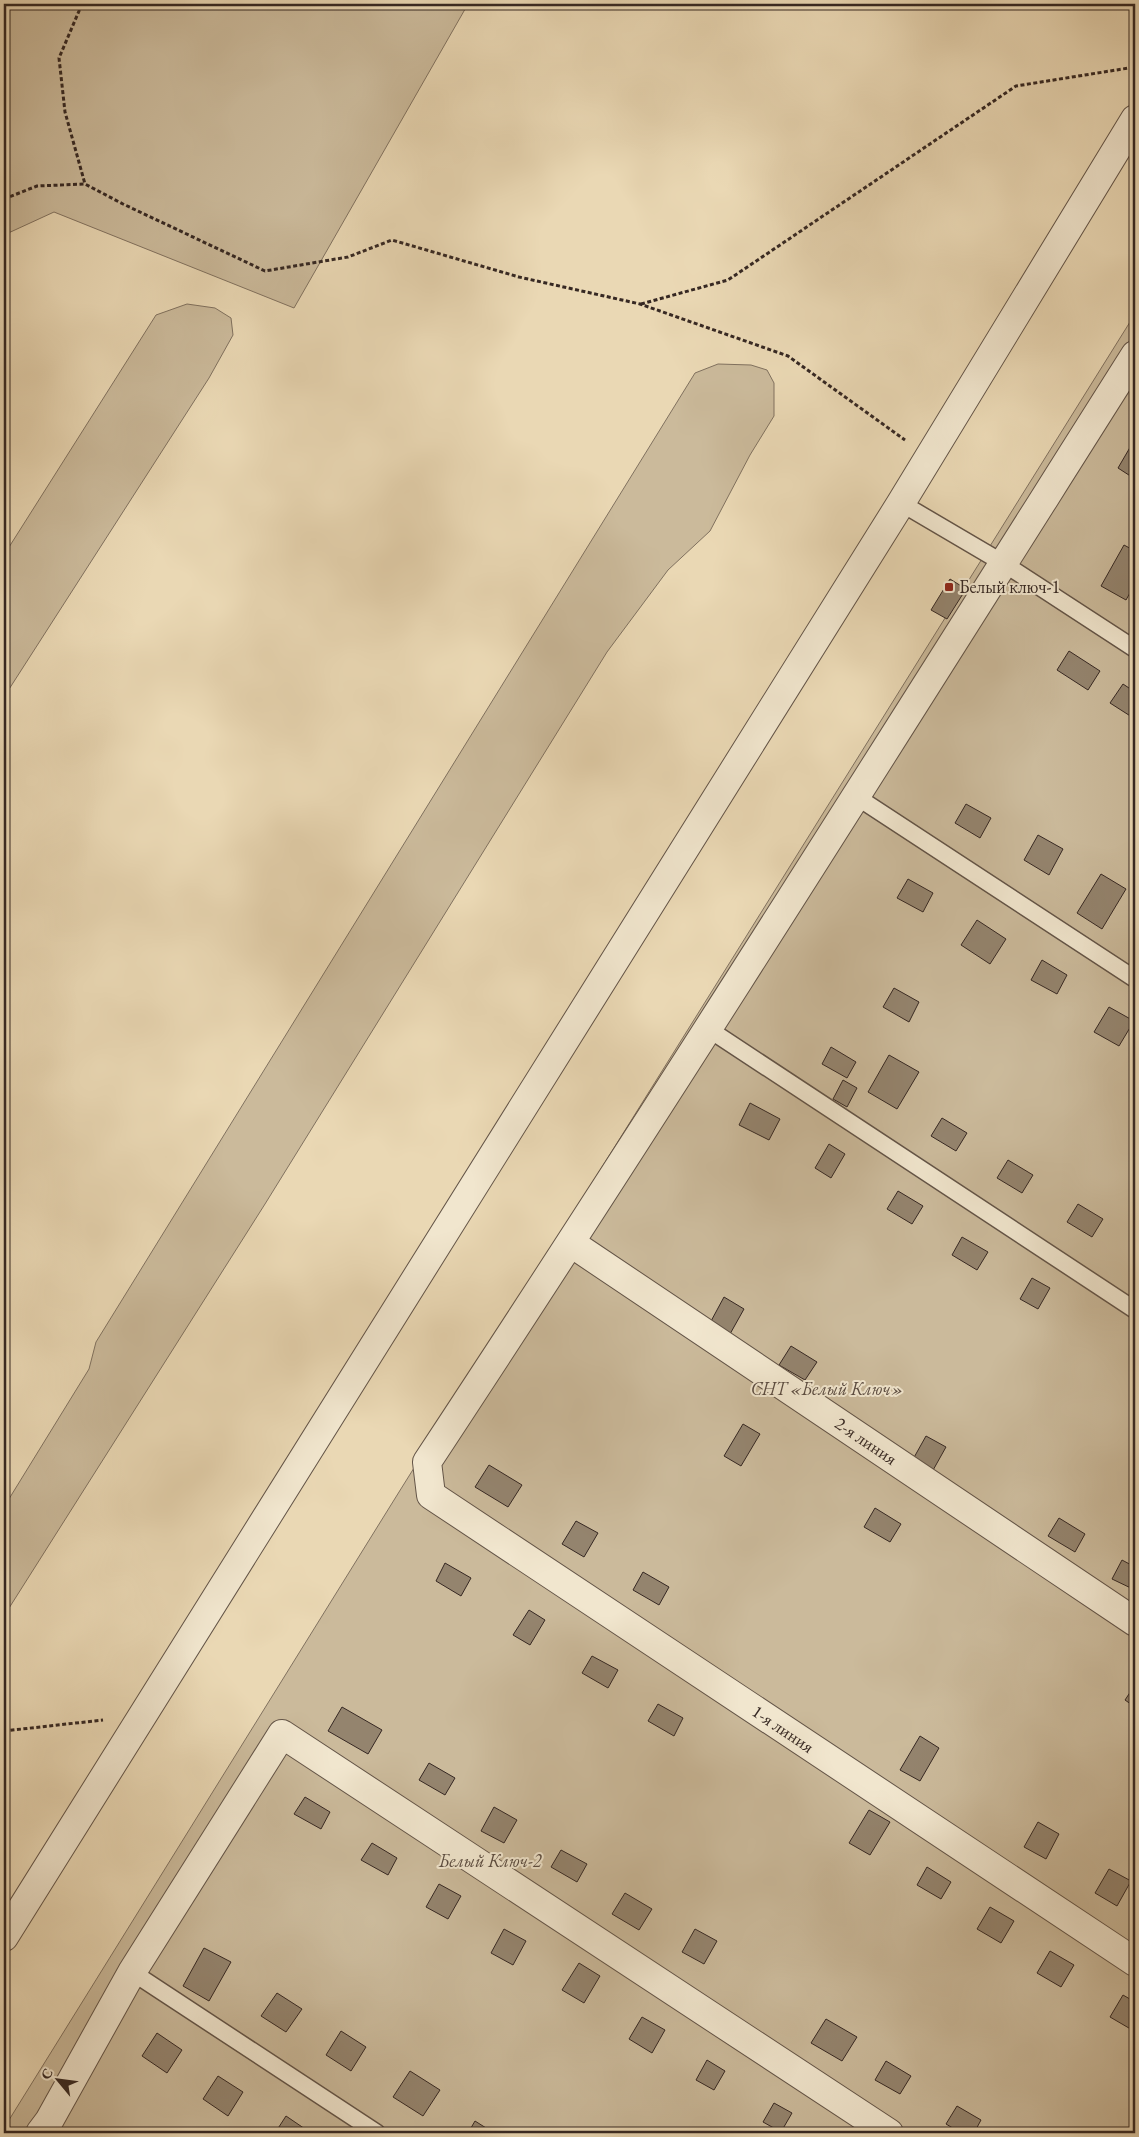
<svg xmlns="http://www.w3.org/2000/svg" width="1139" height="2137" viewBox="0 0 1139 2137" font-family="'EB Garamond',serif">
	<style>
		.green { fill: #cbba9b; stroke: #80715f }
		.building { fill: #94846e; stroke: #362823 }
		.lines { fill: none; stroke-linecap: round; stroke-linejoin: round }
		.service-casing { stroke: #635447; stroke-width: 19 }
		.minor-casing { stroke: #635447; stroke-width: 30 }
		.path { stroke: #362823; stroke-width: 3; stroke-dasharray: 4 2.5; stroke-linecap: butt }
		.service { stroke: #f1e6ce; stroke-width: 16 }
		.minor { stroke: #f1e6ce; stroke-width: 28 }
		.poi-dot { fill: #8f2418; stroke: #f1e6ce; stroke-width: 2 }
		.labels { text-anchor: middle; stroke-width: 4; stroke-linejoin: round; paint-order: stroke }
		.poi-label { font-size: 18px; fill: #362823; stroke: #f1e6ce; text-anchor: start }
		.park-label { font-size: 18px; font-style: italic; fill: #5b4c41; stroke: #f1e6ce }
		.street-label { font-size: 18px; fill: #362823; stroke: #f1e6ce }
	</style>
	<rect width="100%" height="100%" fill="#ead8b4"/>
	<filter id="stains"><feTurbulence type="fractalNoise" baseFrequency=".004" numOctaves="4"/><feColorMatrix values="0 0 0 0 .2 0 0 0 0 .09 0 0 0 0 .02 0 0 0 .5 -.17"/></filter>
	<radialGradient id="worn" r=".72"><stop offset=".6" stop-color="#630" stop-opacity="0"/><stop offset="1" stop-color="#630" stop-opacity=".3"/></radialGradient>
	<g class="green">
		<polygon points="4,4 468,4 294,308 54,212 4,235"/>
		<polygon points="187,304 215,308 231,318 233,335 209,378 4,697 4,555 156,315"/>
		<polygon points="1135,314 1135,2133 4,2133 4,2128 399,1492"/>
		<polygon points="718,364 751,365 767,370 774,383 774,416 750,455 710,531 668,570 607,652 265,1204 4,1616 4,1507 89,1369 96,1342 695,373"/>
	</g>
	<g class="building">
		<polygon points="1132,444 1135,446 1135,479 1118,468"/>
		<polygon points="1124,545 1135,551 1135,584 1126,600 1101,586"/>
		<polygon points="950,579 966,589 947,619 931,610"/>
		<polygon points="1069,651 1100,671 1088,690 1057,670"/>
		<polygon points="1123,684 1135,692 1135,719 1110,703"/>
		<polygon points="966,804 991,818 980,838 955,823"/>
		<polygon points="1038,835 1063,849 1049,875 1024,860"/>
		<polygon points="1101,874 1126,889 1102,929 1077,913"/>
		<polygon points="908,879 933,893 923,912 897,898"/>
		<polygon points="977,920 1006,939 990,964 961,945"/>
		<polygon points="1042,960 1067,975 1057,994 1031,980"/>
		<polygon points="894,988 919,1002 909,1022 883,1007"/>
		<polygon points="1109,1007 1134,1021 1119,1046 1094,1032"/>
		<polygon points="831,1047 856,1062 847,1078 822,1064"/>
		<polygon points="889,1055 919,1072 897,1109 868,1092"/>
		<polygon points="843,1080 857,1088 847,1107 833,1099"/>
		<polygon points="750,1103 780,1119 769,1140 739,1125"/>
		<polygon points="942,1118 967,1133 956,1151 931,1136"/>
		<polygon points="829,1144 845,1154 831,1178 815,1168"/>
		<polygon points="1008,1160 1033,1175 1022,1193 997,1178"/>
		<polygon points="898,1191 923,1206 912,1224 887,1209"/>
		<polygon points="1078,1204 1103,1219 1092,1237 1067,1222"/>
		<polygon points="962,1237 988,1252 977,1270 952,1255"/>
		<polygon points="1032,1278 1050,1288 1038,1309 1020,1299"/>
		<polygon points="724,1297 744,1309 730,1334 710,1323"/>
		<polygon points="791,1346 817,1362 805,1380 779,1365"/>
		<polygon points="743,1424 760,1434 741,1466 724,1456"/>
		<polygon points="926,1436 946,1447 932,1472 912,1461"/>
		<polygon points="489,1465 522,1485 508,1507 475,1487"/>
		<polygon points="875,1508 901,1524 890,1542 864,1527"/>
		<polygon points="1059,1518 1085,1534 1075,1552 1048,1536"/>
		<polygon points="576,1521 598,1533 584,1557 562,1544"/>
		<polygon points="1122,1560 1135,1567 1135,1590 1112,1579"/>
		<polygon points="445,1563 471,1578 461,1596 436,1581"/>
		<polygon points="643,1572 669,1587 659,1605 633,1590"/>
		<polygon points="529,1610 545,1620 530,1645 513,1635"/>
		<polygon points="592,1656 618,1670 608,1688 582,1673"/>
		<polygon points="1135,1685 1135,1707 1125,1700"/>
		<polygon points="658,1704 683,1718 674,1736 648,1721"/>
		<polygon points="342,1707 382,1730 368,1754 328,1731"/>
		<polygon points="920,1736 939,1748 920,1781 900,1770"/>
		<polygon points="429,1763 455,1778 445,1795 419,1780"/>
		<polygon points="305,1797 330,1812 321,1829 294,1814"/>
		<polygon points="494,1807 517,1820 504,1843 481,1831"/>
		<polygon points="869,1810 890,1822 870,1855 849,1843"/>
		<polygon points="1038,1822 1059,1834 1046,1859 1024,1847"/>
		<polygon points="372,1843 397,1858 388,1875 361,1860"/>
		<polygon points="561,1850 587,1864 577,1882 551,1867"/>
		<polygon points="927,1867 951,1882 941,1899 917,1885"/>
		<polygon points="1109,1869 1131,1881 1117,1906 1095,1893"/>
		<polygon points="439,1884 461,1896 448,1919 426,1907"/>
		<polygon points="625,1893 652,1909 639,1930 612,1914"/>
		<polygon points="990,1907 1014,1921 1001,1943 977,1929"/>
		<polygon points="504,1929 526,1941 513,1965 491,1953"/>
		<polygon points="695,1929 717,1941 704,1964 682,1952"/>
		<polygon points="204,1948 231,1962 209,2001 183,1986"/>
		<polygon points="1050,1951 1074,1965 1061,1987 1037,1973"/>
		<polygon points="579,1963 600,1976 584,2003 562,1990"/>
		<polygon points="277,1993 302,2009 286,2032 261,2016"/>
		<polygon points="1123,1995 1135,2002 1134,2031 1110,2017"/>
		<polygon points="642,2017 665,2030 652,2053 629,2039"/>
		<polygon points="826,2019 857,2037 842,2061 811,2043"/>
		<polygon points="341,2031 366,2047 351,2071 326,2055"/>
		<polygon points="157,2033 182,2050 167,2073 142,2056"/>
		<polygon points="707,2060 725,2071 714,2090 696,2080"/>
		<polygon points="886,2061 911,2076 900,2094 875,2080"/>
		<polygon points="410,2071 440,2090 423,2116 393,2097"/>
		<polygon points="218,2076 243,2092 228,2116 203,2099"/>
		<polygon points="774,2103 792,2113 781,2132 763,2122"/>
		<polygon points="957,2106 981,2120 974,2133 961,2133 946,2124"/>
		<polygon points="286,2116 311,2133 275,2133"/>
		<polygon points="475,2121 494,2133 468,2133"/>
	</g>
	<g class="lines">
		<defs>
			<g id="service">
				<polyline points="901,503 1003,563 1135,649"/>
				<polyline points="857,797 1135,979"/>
				<polyline points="707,1028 1135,1310"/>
				<polyline points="132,1972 377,2133"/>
			</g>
			<g id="minor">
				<path d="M 1135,355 C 901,725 668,1096 427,1462 L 431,1495 L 1135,1962"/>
				<polyline points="571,1243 1135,1622"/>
				<polyline points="4,1937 901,503 1135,119"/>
				<polyline points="40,2133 49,2121 132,1972 282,1734 889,2133"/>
			</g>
		</defs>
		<use href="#service" class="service-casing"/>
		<use href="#minor" class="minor-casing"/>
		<g class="path">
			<polyline points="82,4 59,58 65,112 85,184"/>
			<polyline points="4,199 37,186 85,184 123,204 265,271 348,257 392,240 519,277 640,304 788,356 905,440"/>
			<polyline points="641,304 728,280 1016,86 1135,67"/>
			<polyline points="4,1731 103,1720"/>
		</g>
		<use href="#service" class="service"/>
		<use href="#minor" class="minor"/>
	</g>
	<rect class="poi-dot" x="944" y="582" width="10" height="10" rx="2.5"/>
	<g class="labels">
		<g class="poi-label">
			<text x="959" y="593">Белый ключ-1</text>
		</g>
		<g class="park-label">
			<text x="827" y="1395">СНТ «Белый Ключ»</text>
			<text x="490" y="1867">Белый Ключ-2</text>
		</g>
		<g class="street-label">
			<text transform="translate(866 1441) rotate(34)" y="6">2-я линия</text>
			<text transform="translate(783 1729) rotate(34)" y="6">1-я линия</text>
		</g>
	</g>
	<rect width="1139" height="2137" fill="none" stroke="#ead8b4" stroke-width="20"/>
	<rect x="5" y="5" width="1129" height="2127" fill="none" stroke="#362823" stroke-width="2.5"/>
	<rect x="10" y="10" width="1119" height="2117" fill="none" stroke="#362823"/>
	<g transform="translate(58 2080) rotate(299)" stroke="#f1e6ce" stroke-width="4" paint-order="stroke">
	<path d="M0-4L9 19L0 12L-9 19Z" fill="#362823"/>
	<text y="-8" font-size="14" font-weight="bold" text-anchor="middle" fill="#362823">С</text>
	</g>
	<rect width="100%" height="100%" filter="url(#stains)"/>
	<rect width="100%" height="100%" fill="url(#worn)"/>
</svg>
